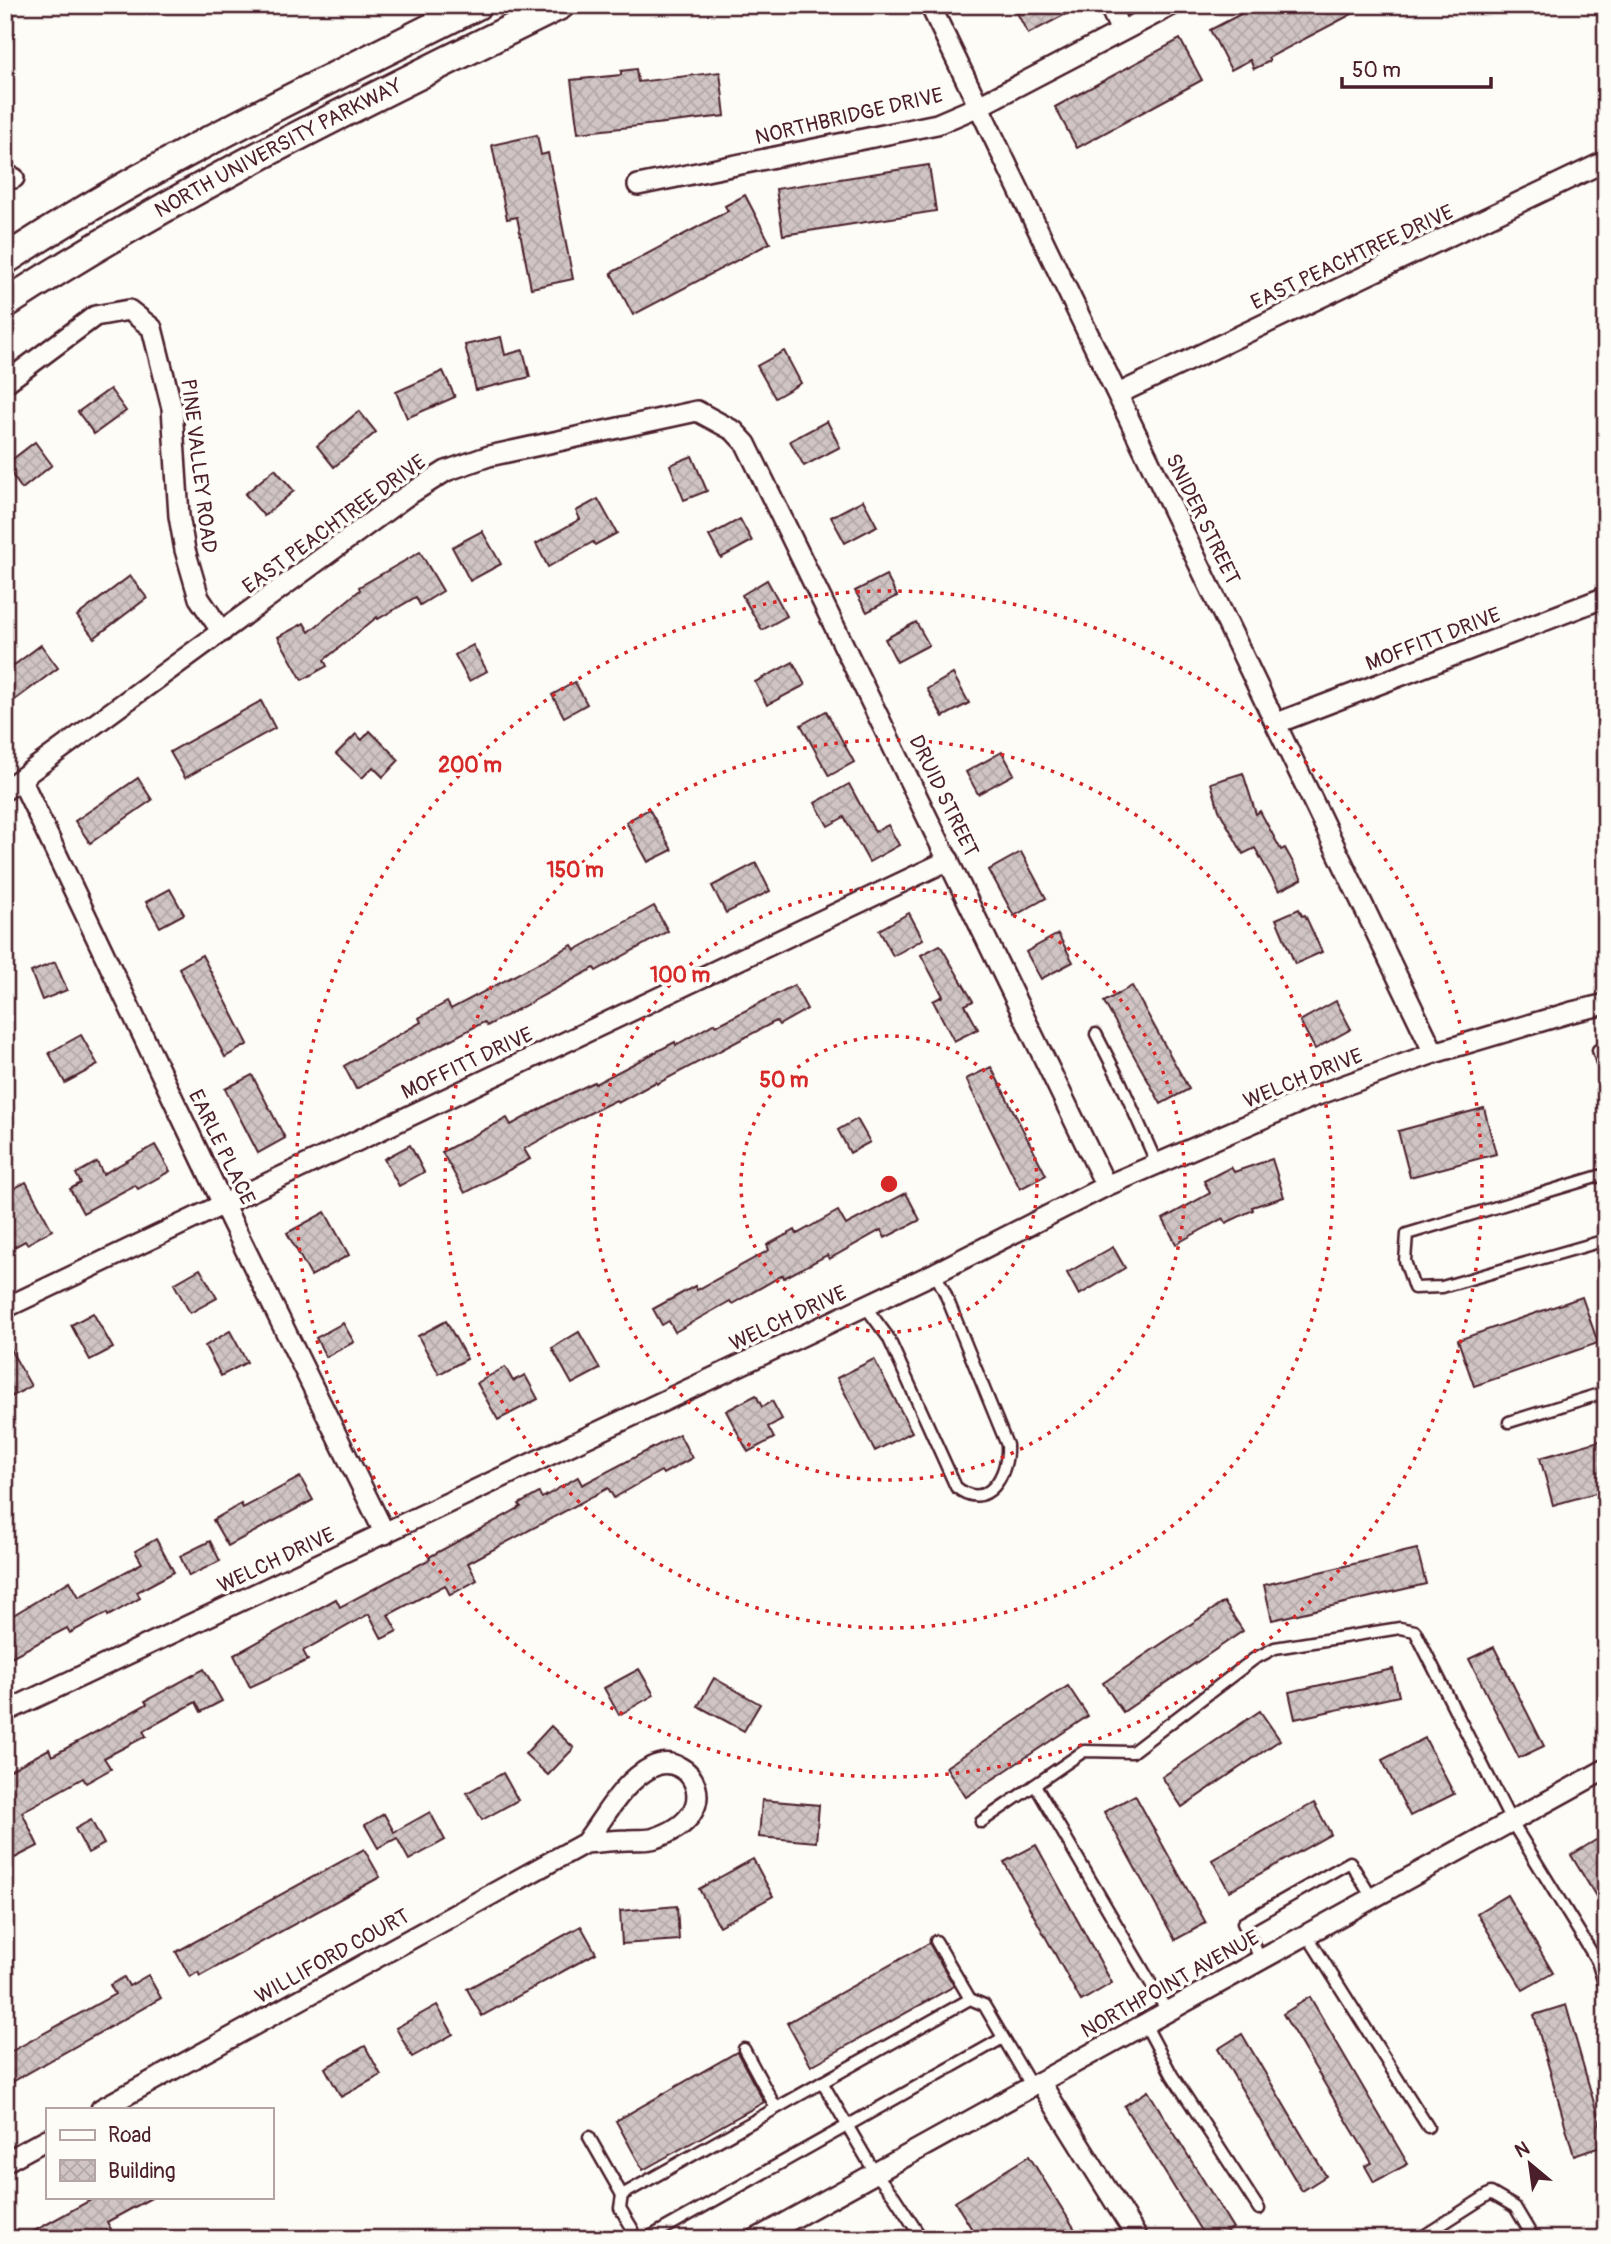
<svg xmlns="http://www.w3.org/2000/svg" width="1611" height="2244" viewBox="0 0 1611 2244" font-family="Pangolin,sans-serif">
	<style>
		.building { fill: url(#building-cross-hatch); stroke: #4a1f2b; stroke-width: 2 }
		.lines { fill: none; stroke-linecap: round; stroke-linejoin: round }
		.lane-casing { stroke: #4a1f2b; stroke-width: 15 }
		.street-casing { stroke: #4a1f2b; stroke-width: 24 }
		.secondary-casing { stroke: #4a1f2b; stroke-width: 33 }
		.lane { stroke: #fdfcf7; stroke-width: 10 }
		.street { stroke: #fdfcf7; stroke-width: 19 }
		.secondary { stroke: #fdfcf7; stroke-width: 28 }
		.ring { fill: none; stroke: #d62828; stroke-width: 3.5; stroke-dasharray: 3.5 7 }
		.labels { text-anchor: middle; stroke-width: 7; stroke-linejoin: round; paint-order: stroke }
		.street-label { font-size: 21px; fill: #4a1f2b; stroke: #fdfcf7 }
		.centre { fill: #d62828; stroke: #fdfcf7; stroke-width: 3.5 }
		.ring-label { font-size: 21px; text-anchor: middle; font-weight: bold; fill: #d62828; stroke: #fdfcf7; stroke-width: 7; stroke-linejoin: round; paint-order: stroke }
	</style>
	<defs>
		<pattern id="building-cross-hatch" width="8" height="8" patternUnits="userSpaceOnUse" patternTransform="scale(1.75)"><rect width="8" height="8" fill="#d0c5c4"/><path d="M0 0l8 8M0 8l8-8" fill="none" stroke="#b4a9a9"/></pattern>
	</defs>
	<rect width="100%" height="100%" fill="#fdfcf7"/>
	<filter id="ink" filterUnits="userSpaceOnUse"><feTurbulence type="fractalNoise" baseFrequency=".0143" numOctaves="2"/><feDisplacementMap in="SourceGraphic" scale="14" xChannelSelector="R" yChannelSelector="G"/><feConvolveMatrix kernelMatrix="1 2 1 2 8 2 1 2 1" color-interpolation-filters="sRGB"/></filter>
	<g filter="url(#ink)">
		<g class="building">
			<polygon points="1013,5 1083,5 1028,34"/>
			<polygon points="1258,5 1369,5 1268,58 1270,61 1254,69 1250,60 1231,70 1210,30"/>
			<polygon points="1180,39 1202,80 1077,148 1055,107"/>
			<polygon points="636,69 638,82 720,72 725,116 578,133 571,80 621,75 621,71"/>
			<polygon points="537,135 541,155 548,153 573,279 531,288 517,217 507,219 492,145"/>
			<polygon points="929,165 936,211 783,235 776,189"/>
			<polygon points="745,195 770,243 633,315 611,273 728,211 725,206"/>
			<polygon points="501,337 505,355 523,350 530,377 476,390 465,345"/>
			<polygon points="784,351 801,383 775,398 757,366"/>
			<polygon points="443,371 455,397 407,418 396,392"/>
			<polygon points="110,389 126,411 94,434 78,412"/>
			<polygon points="359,411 376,432 334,467 317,446"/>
			<polygon points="827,421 840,447 804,466 790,441"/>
			<polygon points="35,442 52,465 22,489 5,465"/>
			<polygon points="692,456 707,491 684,500 670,465"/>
			<polygon points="275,469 294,491 264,516 245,494"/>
			<polygon points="598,499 617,533 595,545 593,542 548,567 536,544 580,519 576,511"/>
			<polygon points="863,500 877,526 845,543 831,517"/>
			<polygon points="740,519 752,541 721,558 709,536"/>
			<polygon points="482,531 501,564 470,581 452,547"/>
			<polygon points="420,552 443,591 420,605 416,597 378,619 377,617 324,660 327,666 302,680 278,637 304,623 309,632 360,590 359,587"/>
			<polygon points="886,575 897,596 867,612 855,591"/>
			<polygon points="130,576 147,598 94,638 77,616"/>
			<polygon points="767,580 787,616 762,630 742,595"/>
			<polygon points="916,622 929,645 897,662 885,639"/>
			<polygon points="41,645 58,668 12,702 5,693 5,672"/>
			<polygon points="473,645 487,671 469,681 455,655"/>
			<polygon points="793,662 805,685 767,705 755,682"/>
			<polygon points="953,674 969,703 943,717 927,689"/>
			<polygon points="575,682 587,704 564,717 552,695"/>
			<polygon points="261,701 275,728 185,778 170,752"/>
			<polygon points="826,711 854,762 829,776 801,725"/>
			<polygon points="370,731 399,760 383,777 373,767 362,778 336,754 356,734 362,740"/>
			<polygon points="1002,752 1014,774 978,794 966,772"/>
			<polygon points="1243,773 1256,814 1260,811 1281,850 1285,848 1302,879 1279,891 1255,848 1243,854 1219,810 1211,783"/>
			<polygon points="138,778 152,800 90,843 75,821"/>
			<polygon points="849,784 875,832 888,825 899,845 869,862 844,817 828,826 815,803"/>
			<polygon points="649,809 672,850 648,862 626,822"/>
			<polygon points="1021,852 1046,898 1014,916 989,870"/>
			<polygon points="756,863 770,891 726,913 712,886"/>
			<polygon points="170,889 184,914 160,927 146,902"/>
			<polygon points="654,906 668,931 596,971 594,968 487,1026 484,1022 356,1089 344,1066 421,1022 419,1018 447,1002 451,1009 572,945 575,950"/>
			<polygon points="1299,909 1302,916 1305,915 1322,952 1295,964 1276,919"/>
			<polygon points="909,913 923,939 893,956 879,930"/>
			<polygon points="1058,934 1073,962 1041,979 1026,952"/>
			<polygon points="940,945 973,1001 965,1005 978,1029 954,1041 933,1001 943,996 921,955"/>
			<polygon points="202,955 248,1044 225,1057 179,968"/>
			<polygon points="55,962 67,990 42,1000 31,972"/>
			<polygon points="794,985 807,1009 779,1025 776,1021 657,1084 656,1082 618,1103 616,1100 576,1120 524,1149 530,1159 465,1193 442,1152 507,1118 511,1125 553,1102 594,1082 595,1084 675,1042 676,1045 715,1023 716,1026"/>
			<polygon points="1132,986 1189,1089 1161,1104 1104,1002"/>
			<polygon points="1336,1001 1351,1029 1315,1049 1300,1021"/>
			<polygon points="81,1035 98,1065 65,1083 49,1053"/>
			<polygon points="991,1067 1046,1175 1020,1189 966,1079"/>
			<polygon points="252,1075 285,1138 258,1153 225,1089"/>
			<polygon points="1484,1108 1496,1154 1410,1177 1398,1131"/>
			<polygon points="857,1119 870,1142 850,1153 838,1130"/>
			<polygon points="155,1145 170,1171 138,1189 135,1185 83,1213 70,1189 81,1183 76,1174 97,1162 103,1174"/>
			<polygon points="410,1145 424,1172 399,1186 384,1159"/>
			<polygon points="1272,1159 1284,1197 1252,1207 1253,1210 1226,1223 1223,1218 1176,1244 1163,1219 1210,1193 1204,1181 1231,1167 1234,1172"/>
			<polygon points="26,1182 52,1230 27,1244 25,1241 5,1252 5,1193"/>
			<polygon points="906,1193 920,1220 885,1238 881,1230 829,1259 827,1255 784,1278 783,1275 732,1304 730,1301 675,1332 669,1321 662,1325 653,1309 695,1286 697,1290 769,1250 767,1245 795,1230 797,1234 838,1211 846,1225"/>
			<polygon points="325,1212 349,1255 311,1276 287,1233"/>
			<polygon points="1113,1247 1125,1268 1079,1295 1067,1273"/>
			<polygon points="200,1269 217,1298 190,1313 174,1284"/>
			<polygon points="1582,1297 1598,1343 1474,1386 1458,1340"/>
			<polygon points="93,1313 113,1348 90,1360 71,1325"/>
			<polygon points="446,1321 467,1359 439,1374 418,1336"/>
			<polygon points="343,1323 354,1342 326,1357 316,1338"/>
			<polygon points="230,1331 247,1362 221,1376 205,1346"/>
			<polygon points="579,1332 600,1369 572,1384 552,1348"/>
			<polygon points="5,1340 31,1386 5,1400"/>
			<polygon points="874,1359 912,1432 875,1451 837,1378"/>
			<polygon points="505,1367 513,1381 525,1375 538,1399 498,1420 477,1383"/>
			<polygon points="756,1395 762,1407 772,1401 782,1419 768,1427 774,1438 748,1452 726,1411"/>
			<polygon points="679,1434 692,1458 663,1474 661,1471 614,1498 608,1488 468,1563 477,1580 450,1595 445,1585 388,1615 397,1631 382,1639 369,1614 303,1651 308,1660 250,1687 234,1655 336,1599 340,1607 430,1559 429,1557 521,1507 519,1504 539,1493 542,1498 578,1477 582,1485"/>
			<polygon points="1606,1439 1606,1490 1553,1505 1540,1458"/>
			<polygon points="300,1477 313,1500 228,1546 213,1520 241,1504 243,1508"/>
			<polygon points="156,1539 174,1572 137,1592 140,1598 108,1616 107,1613 70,1633 67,1628 5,1660 5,1620 70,1581 79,1597 142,1563 135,1551"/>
			<polygon points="210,1541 220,1561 189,1576 180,1556"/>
			<polygon points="1417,1549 1426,1584 1272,1620 1264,1585"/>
			<polygon points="1224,1602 1243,1631 1123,1712 1103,1683"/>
			<polygon points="1494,1647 1544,1746 1519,1758 1469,1659"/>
			<polygon points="204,1669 222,1701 201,1712 196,1702 143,1731 146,1736 104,1758 111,1769 86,1783 83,1778 22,1812 38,1846 5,1863 5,1773 49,1749 52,1756 147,1704 145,1701"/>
			<polygon points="639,1669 654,1695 619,1715 604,1688"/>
			<polygon points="1393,1669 1399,1696 1295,1719 1289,1692"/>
			<polygon points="714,1678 760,1704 744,1731 698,1706"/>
			<polygon points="1068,1686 1088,1716 966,1797 946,1767"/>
			<polygon points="1260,1711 1280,1740 1182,1807 1162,1777"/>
			<polygon points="551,1726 574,1748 548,1775 525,1754"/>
			<polygon points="1425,1738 1454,1794 1410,1816 1382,1760"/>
			<polygon points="503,1773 518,1800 482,1820 467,1793"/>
			<polygon points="1135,1795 1206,1923 1175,1940 1104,1812"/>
			<polygon points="762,1800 819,1805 816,1842 759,1837"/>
			<polygon points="1314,1803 1331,1834 1229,1891 1212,1860"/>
			<polygon points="430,1812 445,1840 409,1860 397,1838 378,1848 365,1825 384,1814 394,1832"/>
			<polygon points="91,1820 104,1844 88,1853 75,1829"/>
			<polygon points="1601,1837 1606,1845 1606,1913 1571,1855"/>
			<polygon points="1036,1845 1112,1983 1081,2001 1004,1862"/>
			<polygon points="364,1849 380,1877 200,1976 198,1972 190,1977 176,1952"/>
			<polygon points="753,1859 773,1896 719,1926 699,1889"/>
			<polygon points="1507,1895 1553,1973 1523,1990 1477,1913"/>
			<polygon points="677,1906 679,1940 622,1944 620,1911"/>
			<polygon points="581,1926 596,1953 482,2016 467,1989"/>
			<polygon points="929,1943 954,1986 811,2066 787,2023"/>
			<polygon points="148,1975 161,1998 5,2086 5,2055 115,1994 110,1985 124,1977 129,1986"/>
			<polygon points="1310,1997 1408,2164 1374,2182 1365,2166 1372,2163 1283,2014"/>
			<polygon points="437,2005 453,2034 412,2057 396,2028"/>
			<polygon points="1566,2005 1606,2145 1574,2156 1534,2015"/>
			<polygon points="1242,2034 1326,2176 1302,2191 1218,2049"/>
			<polygon points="365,2046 381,2075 341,2097 325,2068"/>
			<polygon points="737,2052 764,2102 643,2170 616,2121"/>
			<polygon points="1148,2091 1233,2228 1216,2239 1206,2239 1124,2106"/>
			<polygon points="1029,2156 1081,2239 978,2239 955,2202"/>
			<polygon points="96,2197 153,2197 107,2222 111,2229 93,2239 20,2239"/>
		</g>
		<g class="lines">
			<defs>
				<g id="lane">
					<polyline points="1096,1034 1121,1083 1157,1164"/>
					<polyline points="1598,1050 1606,1075"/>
					<polyline points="1606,1174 1407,1234 1405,1261 1414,1288 1442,1287 1606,1240"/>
					<path d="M 865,1306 L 888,1337 L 956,1487 C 987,1513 1009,1474 1007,1445 L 945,1293 L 935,1273"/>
					<polyline points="1509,1422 1606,1392"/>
					<polyline points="1035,1785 1167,2011"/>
					<polyline points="981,1822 1084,1751 1132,1752 1254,1659 1275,1648 1400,1628 1415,1631 1511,1821 1597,1961 1606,1990"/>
					<polyline points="1307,1935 1428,2127"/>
					<polyline points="936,1941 970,1999"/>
					<polyline points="1261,1960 1243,1923 1350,1862 1372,1898"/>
					<polyline points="1145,2024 1172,2075 1259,2209"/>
					<polyline points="744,2049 776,2108"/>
					<polyline points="822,2082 875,2173 894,2196 922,2239"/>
					<polyline points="589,2137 622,2195"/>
					<polyline points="630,2239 632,2228 620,2208 622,2195 970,1999 984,2005 1032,2087"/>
					<polyline points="646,2239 1003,2038"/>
					<polyline points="1419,2239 1491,2193 1515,2207 1534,2239"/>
				</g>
				<g id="street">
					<polyline points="930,5 1434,1053"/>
					<polyline points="1109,5 1121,31"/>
					<polyline points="5,176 14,178"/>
					<polyline points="638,185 937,124 979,106 1172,5"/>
					<polyline points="5,383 95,316 129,310 152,328 172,408 179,516 185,550 199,598 222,632"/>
					<polyline points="1118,394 1606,161"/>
					<polyline points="1277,723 1606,597"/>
					<polyline points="21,779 223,1204 385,1534"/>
					<polyline points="5,790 405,497 446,471 489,456 697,411 734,431 746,444 1106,1186"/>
					<polyline points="5,1308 949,860"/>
					<polyline points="5,1712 935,1273 1106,1186 1312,1097 1434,1053 1572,1012 1606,1004"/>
					<polyline points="1040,2082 1138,2239"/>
					<path d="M 101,2109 L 585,1843 C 605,1817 622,1782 652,1767 C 690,1748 729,1814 655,1838 C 647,1841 637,1839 628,1840 C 614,1840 600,1842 585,1843"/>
					<polyline points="5,2162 47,2139"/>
					<polyline points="756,2239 1606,1769"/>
				</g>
				<g id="secondary">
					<path d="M 5,260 C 155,161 318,86 477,5"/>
					<path id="s1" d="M 5,304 C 181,189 372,98 560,5"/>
				</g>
			</defs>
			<use href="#lane" class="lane-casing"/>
			<use href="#street" class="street-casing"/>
			<use href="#secondary" class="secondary-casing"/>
			<use href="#lane" class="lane"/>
			<use href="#street" class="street"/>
			<use href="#secondary" class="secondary"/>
		</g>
	</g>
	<g class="ring">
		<circle cx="889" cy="1184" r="148"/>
		<circle cx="889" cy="1184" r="296"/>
		<circle cx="889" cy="1184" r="444"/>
		<circle cx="889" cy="1184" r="593"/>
	</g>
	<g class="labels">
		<g class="street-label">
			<text transform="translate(849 116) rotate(-13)" y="7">NORTHBRIDGE DRIVE</text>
			<text dy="7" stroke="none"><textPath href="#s1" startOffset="315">NORTH UNIVERSITY PARKWAY</textPath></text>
			<text transform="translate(1352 257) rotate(-25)" y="7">EAST PEACHTREE DRIVE</text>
			<text transform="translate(199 466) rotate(83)" y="7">PINE VALLEY ROAD</text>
			<text transform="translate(1203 519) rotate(64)" y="7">SNIDER STREET</text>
			<text transform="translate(334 524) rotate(-36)" y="7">EAST PEACHTREE DRIVE</text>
			<text transform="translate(1433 639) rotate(-21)" y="7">MOFFITT DRIVE</text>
			<text transform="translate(944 796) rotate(64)" y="7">DRUID STREET</text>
			<text transform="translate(467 1063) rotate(-25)" y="7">MOFFITT DRIVE</text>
			<text transform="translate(1303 1078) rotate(-22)" y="7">WELCH DRIVE</text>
			<text transform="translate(222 1147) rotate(64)" y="7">EARLE PLACE</text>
			<text transform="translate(788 1318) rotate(-25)" y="7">WELCH DRIVE</text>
			<text transform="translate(276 1560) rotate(-25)" y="7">WELCH DRIVE</text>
			<text transform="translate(332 1956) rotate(-29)" y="7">WILLIFORD COURT</text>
			<text transform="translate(1170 1984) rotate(-29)" y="7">NORTHPOINT AVENUE</text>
		</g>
	</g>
	<circle cx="889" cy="1184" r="10" class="centre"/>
	<g class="ring-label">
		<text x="470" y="772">200 m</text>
		<text x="575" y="877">150 m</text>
		<text x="680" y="982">100 m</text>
		<text x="784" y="1087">50 m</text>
	</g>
	<rect width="1611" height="2244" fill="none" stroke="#fdfcf7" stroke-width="28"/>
	<rect x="14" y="14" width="1583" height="2216" fill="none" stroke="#4a1f2b" stroke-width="2.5" filter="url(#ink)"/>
	<rect x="46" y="2108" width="228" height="91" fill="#fdfcf7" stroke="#b5a4a5" stroke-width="2"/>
	<rect x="60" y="2130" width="35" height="10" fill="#fdfcf7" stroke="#b5a4a5" stroke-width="2"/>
	<text x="108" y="2142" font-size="21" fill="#4a1f2b">Road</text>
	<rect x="60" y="2160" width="35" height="21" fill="url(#building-cross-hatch)" stroke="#b5a4a5" stroke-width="2"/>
	<text x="108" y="2178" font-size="21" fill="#4a1f2b">Building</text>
	<g transform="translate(1530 2164) rotate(331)" stroke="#fdfcf7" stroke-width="5" paint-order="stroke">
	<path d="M0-5L12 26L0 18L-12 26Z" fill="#4a1f2b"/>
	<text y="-10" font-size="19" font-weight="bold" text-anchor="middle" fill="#4a1f2b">N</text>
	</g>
	<path d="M1342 77v10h149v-10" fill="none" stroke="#4a1f2b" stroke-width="3.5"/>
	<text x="1352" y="77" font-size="21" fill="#4a1f2b" stroke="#fdfcf7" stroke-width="5" paint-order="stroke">50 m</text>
</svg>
